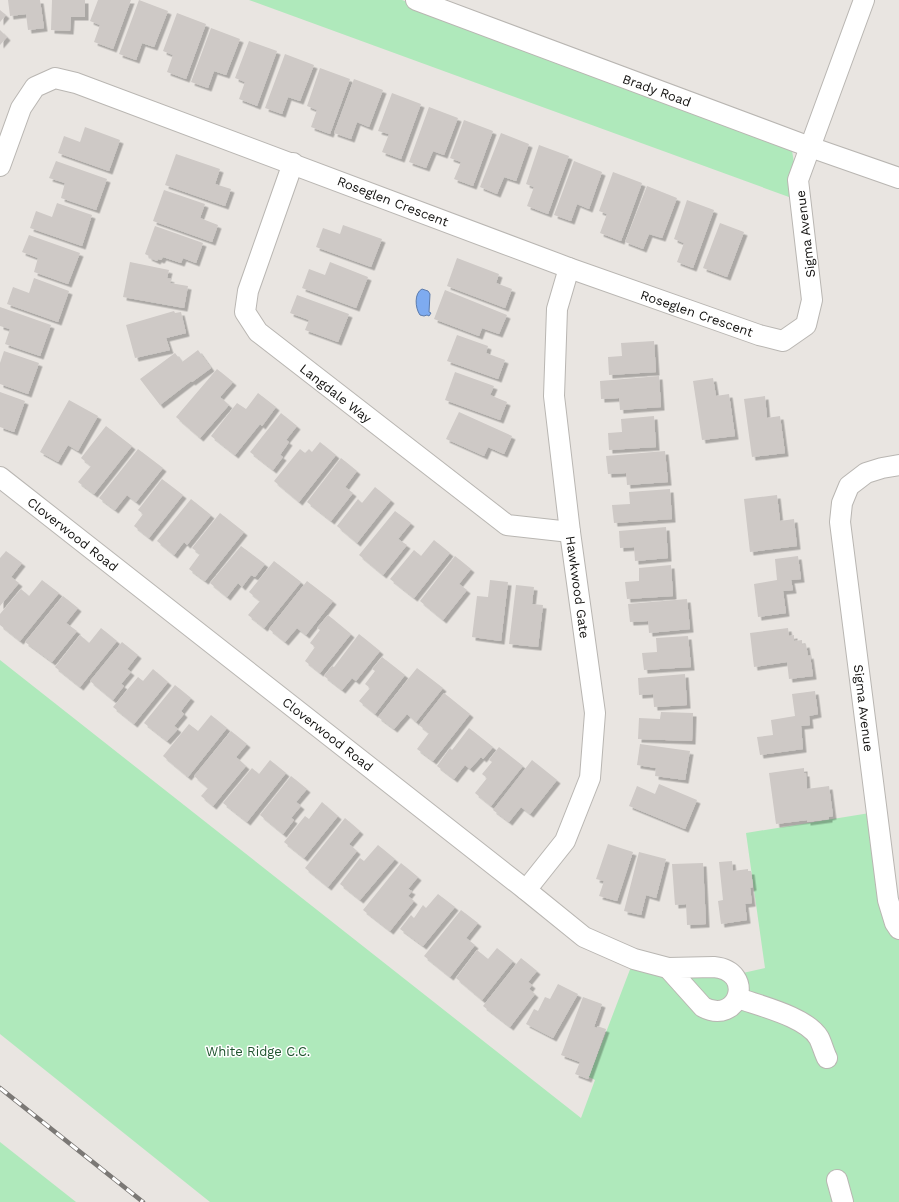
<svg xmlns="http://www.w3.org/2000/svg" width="899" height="1202" viewBox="0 0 899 1202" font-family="'Work Sans',sans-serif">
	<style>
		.green { fill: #afe9bb }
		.water { fill: #7eabf0; stroke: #5d7cac }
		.building { fill: #cec9c6; filter: url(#shadow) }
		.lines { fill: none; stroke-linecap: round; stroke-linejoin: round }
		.minor-casing { stroke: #b9b6b2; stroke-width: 22 }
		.minor { stroke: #fff; stroke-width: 20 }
		.rail-casing { stroke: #7b7875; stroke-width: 4.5 }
		.rail { stroke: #fff; stroke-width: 3; stroke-dasharray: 9; stroke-linecap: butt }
		.labels { text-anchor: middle; stroke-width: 3; stroke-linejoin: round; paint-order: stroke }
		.street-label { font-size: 13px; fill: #11100e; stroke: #fff }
		.park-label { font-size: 13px; fill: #1f542e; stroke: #fff }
	</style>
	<defs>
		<filter id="shadow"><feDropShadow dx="3.5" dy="3.5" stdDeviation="0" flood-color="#0004"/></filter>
	</defs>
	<rect width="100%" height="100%" fill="#e9e5e1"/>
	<g class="green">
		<polygon points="249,0 402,0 791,144 800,201"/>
		<polygon points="0,660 581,1118 595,1080 589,1077 634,959 734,975 765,968 746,833 882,811 899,938 899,1202 210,1202 0,1034"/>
		<polygon points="0,1142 76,1202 0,1202"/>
	</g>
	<path class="water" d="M 422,289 L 428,291 L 430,294 L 429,312 L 431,313 L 429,316 L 427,315 L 424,316 L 420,315 C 415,308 414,293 422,289 Z"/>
	<g class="building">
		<polygon points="8,0 40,0 44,28 28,30 26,14 10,16"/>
		<polygon points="52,0 85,0 85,17 71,17 70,31 51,30"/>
		<polygon points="98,0 131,0 113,49 94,42 100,25 90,21"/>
		<polygon points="139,0 168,11 154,47 142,43 136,60 119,54"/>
		<polygon points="0,10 6,15 0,22"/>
		<polygon points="177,13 206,24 186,79 167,72 173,55 163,51"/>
		<polygon points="211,28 240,39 226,75 214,71 208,88 191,82"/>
		<polygon points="0,30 7,37 0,45"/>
		<polygon points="249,41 277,51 257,106 239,99 245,82 235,78"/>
		<polygon points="285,54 314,65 300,101 288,97 282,114 265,108"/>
		<polygon points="320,68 350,79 330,134 311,127 317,110 307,106"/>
		<polygon points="354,79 383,90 369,127 357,122 351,139 334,133"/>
		<polygon points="392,93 421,104 401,159 382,152 389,134 378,131"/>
		<polygon points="429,107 458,118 444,155 433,151 426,168 409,162"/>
		<polygon points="464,120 493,131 473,186 454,179 461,162 450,158"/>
		<polygon points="85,127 120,140 109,171 58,153 64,136 80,142"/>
		<polygon points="501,133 529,144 516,181 504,177 497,194 480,187"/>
		<polygon points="539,145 569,156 548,214 527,206 534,187 526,184"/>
		<polygon points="176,154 220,169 215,184 231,189 225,206 165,185"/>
		<polygon points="56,161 107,179 96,210 61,198 65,183 49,178"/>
		<polygon points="574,161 602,172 589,209 577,204 571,221 554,215"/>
		<polygon points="613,172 642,183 621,241 600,233 607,214 599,211"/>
		<polygon points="647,186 677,198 662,238 649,234 643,249 625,242"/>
		<polygon points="164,190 205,204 200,218 218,225 212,242 153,221"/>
		<polygon points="687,200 714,210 693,268 677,262 684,243 674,239"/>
		<polygon points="57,203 92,215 82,246 30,228 36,211 52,217"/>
		<polygon points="720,223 744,232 727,277 703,268"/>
		<polygon points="343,225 382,239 371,267 316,247 323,228 340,234"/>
		<polygon points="155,226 203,243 196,263 183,258 181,263 163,257 161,260 158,259 157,261 148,257 149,256 145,254"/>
		<polygon points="29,235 80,253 68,284 34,272 38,258 22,252"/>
		<polygon points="457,258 499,274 496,283 512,289 505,308 447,286"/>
		<polygon points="130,262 169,270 167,278 171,279 170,283 188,286 184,308 123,297"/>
		<polygon points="330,262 368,277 356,308 302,288 309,269 325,275"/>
		<polygon points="34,278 69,291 58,322 7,304 13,287 29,293"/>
		<polygon points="445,290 507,315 499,334 482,328 479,336 434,319"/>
		<polygon points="297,295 349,314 338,342 305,330 309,320 290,313"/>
		<polygon points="0,307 51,325 40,356 5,344 10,329 0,326"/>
		<polygon points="174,311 175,313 181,312 186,333 166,338 170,350 135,358 126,325"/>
		<polygon points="457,335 488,346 486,353 505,360 498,379 447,361"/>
		<polygon points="654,341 656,372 609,375 608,357 622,356 621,343"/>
		<polygon points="198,350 211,368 192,382 191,381 160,405 140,379 175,353 182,362"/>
		<polygon points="4,351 39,363 28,394 0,384 0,363"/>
		<polygon points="217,369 233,382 220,397 229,405 200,438 176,417"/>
		<polygon points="455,372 494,386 490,395 507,402 500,420 445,400"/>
		<polygon points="659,376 661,407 620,410 619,398 601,399 600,381"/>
		<polygon points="713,378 716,396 729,394 735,436 702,440 693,381"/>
		<polygon points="0,392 25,401 14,432 0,427"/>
		<polygon points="258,393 276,407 262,426 260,424 235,455 211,436 237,403 246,409"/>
		<polygon points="765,396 767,418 780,416 785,453 752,457 744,399"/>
		<polygon points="69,400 98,416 78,451 68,445 58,462 40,452"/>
		<polygon points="459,412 512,436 504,454 488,447 484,456 446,439"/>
		<polygon points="281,413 297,426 286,440 289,442 280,455 283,457 273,470 250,452"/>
		<polygon points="654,416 656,447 609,450 608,433 622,432 621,419"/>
		<polygon points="106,426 132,446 94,494 78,482 91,466 81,458"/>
		<polygon points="320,442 336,455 299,502 274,481 300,449 305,453 309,449 312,452"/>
		<polygon points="138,449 163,468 136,502 127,495 115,510 99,498"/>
		<polygon points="665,451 668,482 627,485 626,473 608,474 606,456"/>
		<polygon points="341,458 357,471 345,487 353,493 331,521 307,502"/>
		<polygon points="162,479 183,495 149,538 134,526 143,514 138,510"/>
		<polygon points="375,487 391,500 357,543 337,526 358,499 362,503"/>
		<polygon points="670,489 672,519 614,523 612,505 630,504 629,492"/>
		<polygon points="777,495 780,521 794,519 797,546 750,552 744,499"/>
		<polygon points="191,499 211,515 187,545 184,542 174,555 157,541"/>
		<polygon points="395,511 411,523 398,539 407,545 383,575 359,555"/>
		<polygon points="220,513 244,532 205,581 189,569 200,554 192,548"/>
		<polygon points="666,527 668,558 635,561 634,547 620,548 619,531"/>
		<polygon points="434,540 450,553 414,598 390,579 414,550 421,556"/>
		<polygon points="241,546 265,564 255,577 251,575 242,587 238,583 227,597 210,583"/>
		<polygon points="6,551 22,563 11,577 19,583 0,606 0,558"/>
		<polygon points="455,556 471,569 459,584 467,590 443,620 420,601"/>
		<polygon points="798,556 801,579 791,580 793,590 783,591 786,613 758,617 754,584 777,580 775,559"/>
		<polygon points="274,561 301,582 264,628 248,615 260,601 249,592"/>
		<polygon points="671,565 673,596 627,599 625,582 639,581 639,568"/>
		<polygon points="42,580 59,593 20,641 0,625 0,614 21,589 29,596"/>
		<polygon points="490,580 508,582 501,641 472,637 477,596 488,597"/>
		<polygon points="307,581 333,601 306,635 297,628 285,642 269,629"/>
		<polygon points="516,585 534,587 532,604 543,605 538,647 509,644"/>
		<polygon points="63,596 78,608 66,623 77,631 52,662 25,642"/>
		<polygon points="687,599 690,629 649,633 648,621 630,622 628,604"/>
		<polygon points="328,615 351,634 320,673 305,661 315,647 310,643 320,630 317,628"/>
		<polygon points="101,628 117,641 80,687 55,667 80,635 89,643"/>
		<polygon points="788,628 789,636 794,635 794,641 802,640 802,645 806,644 808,656 810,655 813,676 789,679 787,662 754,667 750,633"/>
		<polygon points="359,634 380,651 356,681 352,678 342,690 324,676 332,666 334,667"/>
		<polygon points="688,636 691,667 644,670 642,653 657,652 656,638"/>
		<polygon points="122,642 138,655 127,669 131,672 121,684 124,686 113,700 90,681"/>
		<polygon points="382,657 405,675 375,714 359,701 370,688 365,684 375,671 372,669"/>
		<polygon points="417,668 443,688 416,722 407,714 394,729 378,717"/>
		<polygon points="153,669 168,682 134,724 113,707 138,677 143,681"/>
		<polygon points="685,674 687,705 654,707 653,694 639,695 638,678"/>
		<polygon points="175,685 191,698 181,711 184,714 174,726 178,729 167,741 144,723"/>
		<polygon points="815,691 818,714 809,716 810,725 801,726 803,749 760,755 757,737 773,735 771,720 795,716 792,694"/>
		<polygon points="444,693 470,714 433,761 417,749 429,733 419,725"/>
		<polygon points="661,712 693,713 692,741 638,739 639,718 660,719"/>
		<polygon points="211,715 227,728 188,777 163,756 189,724 198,731"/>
		<polygon points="469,728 493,747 483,759 481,757 470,769 465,765 454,779 437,766 450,748 452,750"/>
		<polygon points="231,731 247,744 236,757 246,766 213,806 201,796 208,788 194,776"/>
		<polygon points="640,744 690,751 685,780 655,776 656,768 637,765"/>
		<polygon points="499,747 523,766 491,806 475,793 487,778 482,774 492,762 489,760"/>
		<polygon points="270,760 286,773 247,822 223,803 252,768 259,774"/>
		<polygon points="532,760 557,780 530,814 521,807 509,822 493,810"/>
		<polygon points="804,768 804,773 806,773 807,789 829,786 833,816 829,817 829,819 807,822 807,820 776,824 769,773"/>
		<polygon points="291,776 307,789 296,802 301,806 291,818 294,820 283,834 260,815"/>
		<polygon points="659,784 697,800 685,829 629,806 637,786 655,794"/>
		<polygon points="322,802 338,816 304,858 284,842 305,816 309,819"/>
		<polygon points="345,818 360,831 349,844 357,851 328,887 305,868"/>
		<polygon points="608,844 633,852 617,901 599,896 604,881 596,879"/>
		<polygon points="378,845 395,859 360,900 340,884 360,858 364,861"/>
		<polygon points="639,852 666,859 656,898 646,895 641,915 624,911"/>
		<polygon points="732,861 733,871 748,869 748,871 751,871 753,887 750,888 752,903 745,904 747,920 721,924 718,901 723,900 719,862"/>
		<polygon points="401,863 418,877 408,889 412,891 408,896 414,901 390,931 363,910"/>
		<polygon points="703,863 706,924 687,925 686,904 675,905 672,864"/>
		<polygon points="438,894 455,907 423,946 400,929 411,915 414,918 423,905 426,908"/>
		<polygon points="461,910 478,923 466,938 475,945 450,977 424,956"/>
		<polygon points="497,948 513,961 482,1000 456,978 477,950 488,959"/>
		<polygon points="521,958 537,971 528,982 532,985 529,989 535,994 510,1027 483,1006"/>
		<polygon points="558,984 578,994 553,1038 526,1024 534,1009 538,1011 545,997 550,999"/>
		<polygon points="583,997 602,1004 594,1027 597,1028 597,1026 606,1029 588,1079 575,1074 580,1062 561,1055"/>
	</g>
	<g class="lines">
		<defs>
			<g id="minor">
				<polyline points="416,0 810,147 899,178"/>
				<polyline points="293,163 248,291 245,312 258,332 507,525 570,532"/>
				<polyline points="0,166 21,108 35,87 55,78 76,83 569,268 759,335 783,341 806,325 812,300 798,180 864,0"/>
				<polyline points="899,465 882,468 866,473 849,486 842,503 840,522 888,900 895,923 899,929"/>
				<polyline points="0,477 526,890 584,937 634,959 668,968"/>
				<polyline points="526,890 565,841 590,778 595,713 570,532 554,396 557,309 569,268"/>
				<path d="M 714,967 C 756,971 739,1026 703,1007 L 668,968 Z"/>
				<path d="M 738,998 C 760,1006 807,1017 819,1038 C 822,1044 824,1052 827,1058"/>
				<polyline points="837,1180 843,1202"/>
			</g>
		</defs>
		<use href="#minor" class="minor-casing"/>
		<use href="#minor" class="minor"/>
		<defs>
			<polyline id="rail" points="0,1088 143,1202"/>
		</defs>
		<use href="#rail" class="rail-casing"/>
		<use href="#rail" class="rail"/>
	</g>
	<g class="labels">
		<g class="street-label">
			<text transform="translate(657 90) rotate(20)" y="5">Brady Road</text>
			<text transform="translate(393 201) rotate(21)" y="5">Roseglen Crescent</text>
			<text transform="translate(805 234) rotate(-97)" y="5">Sigma Avenue</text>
			<text transform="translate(697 313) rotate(19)" y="5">Roseglen Crescent</text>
			<text transform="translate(336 393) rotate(38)" y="5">Langdale Way</text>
			<text transform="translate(73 534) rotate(38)" y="5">Cloverwood Road</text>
			<text transform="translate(578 587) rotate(82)" y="5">Hawkwood Gate</text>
			<text transform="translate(864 708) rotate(83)" y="5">Sigma Avenue</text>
			<text transform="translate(328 734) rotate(38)" y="5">Cloverwood Road</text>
		</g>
		<g class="park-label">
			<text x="258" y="1056">White Ridge C.C.</text>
		</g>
	</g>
</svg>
